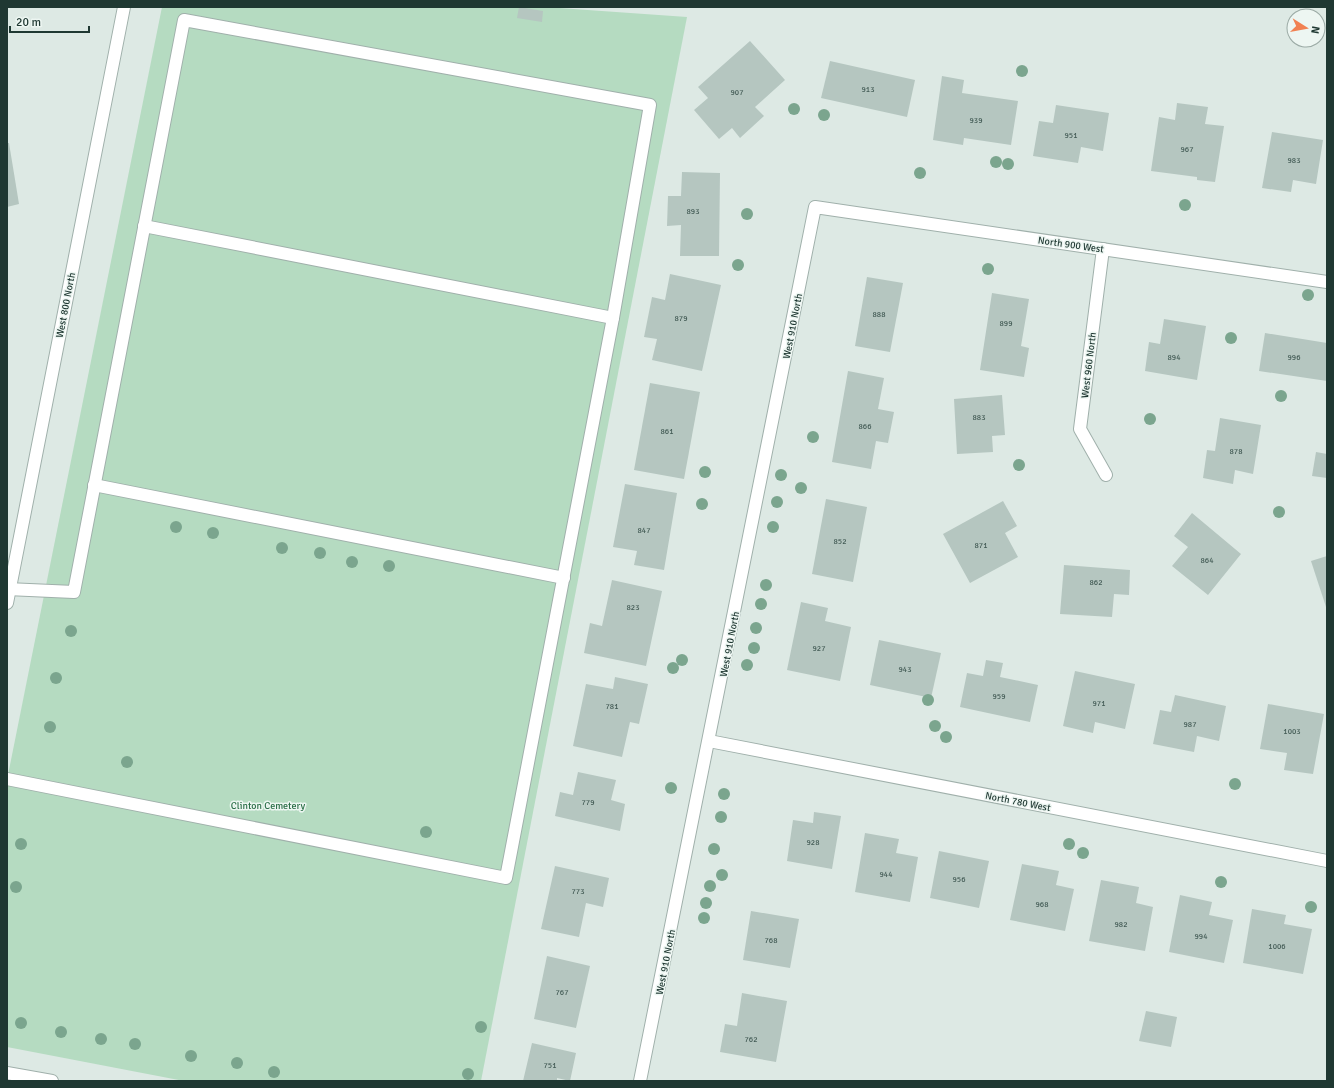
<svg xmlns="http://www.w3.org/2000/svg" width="1334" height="1088" viewBox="0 0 1334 1088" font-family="Signika,sans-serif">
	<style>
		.green { fill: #b5dbc1 }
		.building { fill: #b5c6c0 }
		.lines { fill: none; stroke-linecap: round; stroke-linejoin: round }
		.minor-casing { stroke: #a0b0ab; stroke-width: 14 }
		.minor { stroke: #fff; stroke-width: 12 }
		.tree { fill: #7ba58e }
		.labels { text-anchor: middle; stroke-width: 3; stroke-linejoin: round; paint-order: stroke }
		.number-label { font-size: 8px; fill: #445c56 }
		.street-label { font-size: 10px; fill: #1f3832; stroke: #edf6f2 }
		.park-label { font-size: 10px; fill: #2a6e47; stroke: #edf6f2 }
	</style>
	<rect width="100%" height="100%" fill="#dde9e4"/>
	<polygon class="green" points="162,7 545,7 687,17 481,1081 184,1081 7,1047 7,780"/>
	<g class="building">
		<polygon points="519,7 543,11 542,22 517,18"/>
		<polygon points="750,41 785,80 755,107 764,116 740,138 732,128 719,139 694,110 708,98 698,87"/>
		<polygon points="830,61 915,80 907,117 821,98"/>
		<polygon points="942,76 964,80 962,93 1018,101 1011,145 964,138 963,145 933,140"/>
		<polygon points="1177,103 1208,107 1205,124 1224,126 1215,182 1197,180 1197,177 1151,171 1159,117 1175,120"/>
		<polygon points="1056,105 1109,113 1103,151 1081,147 1078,163 1033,156 1039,121 1053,123"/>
		<polygon points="1272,132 1323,140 1316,184 1293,180 1291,192 1262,188"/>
		<polygon points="7,143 9,143 19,204 7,207"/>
		<polygon points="682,172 720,173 719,256 680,256 681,225 667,226 668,196 681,196"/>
		<polygon points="670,274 721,285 702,371 652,360 657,339 644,337 652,297 665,300"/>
		<polygon points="867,277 903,283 890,352 855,346"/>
		<polygon points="992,293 1029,299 1021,346 1029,348 1024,377 980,370"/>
		<polygon points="1164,319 1206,326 1197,380 1145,371 1149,342 1160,344"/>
		<polygon points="1265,333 1327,343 1327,381 1259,371"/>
		<polygon points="848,371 884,378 878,409 894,412 888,443 876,441 871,469 832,462"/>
		<polygon points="650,383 700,392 684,479 634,470"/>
		<polygon points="1002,395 1005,435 992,436 993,452 957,454 954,399"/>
		<polygon points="1220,418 1261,425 1253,474 1235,470 1233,484 1203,478 1207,450 1215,451"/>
		<polygon points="1316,452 1327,454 1327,478 1312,476"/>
		<polygon points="625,484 677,493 664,570 634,565 637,551 613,547"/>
		<polygon points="826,499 867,507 853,582 812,574"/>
		<polygon points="1003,501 1017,526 1005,533 1018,557 970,583 943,534"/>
		<polygon points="1192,513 1241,554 1208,595 1172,566 1188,547 1174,536"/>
		<polygon points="1327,556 1327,610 1311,561"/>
		<polygon points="1064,565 1130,570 1129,595 1114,594 1112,617 1060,614"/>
		<polygon points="612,580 662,591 646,666 584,653 590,623 602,626"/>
		<polygon points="801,602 828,608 825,621 851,627 840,681 787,670"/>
		<polygon points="879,640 941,653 931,698 870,685"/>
		<polygon points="986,660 1003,663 1000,677 1038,685 1030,722 960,707 967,673 983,676"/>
		<polygon points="1075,671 1135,684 1125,729 1095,722 1093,733 1063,726"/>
		<polygon points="615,677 648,684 639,724 630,722 622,757 573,746 586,684 613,689"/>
		<polygon points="1175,695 1226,706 1219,741 1197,736 1194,752 1153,744 1160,710 1171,712"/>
		<polygon points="1268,704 1324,714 1313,774 1284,770 1287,753 1260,749"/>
		<polygon points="578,772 616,780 611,800 625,804 620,831 555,816 560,792 573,795"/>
		<polygon points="814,812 841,816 832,869 787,861 793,820 813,823"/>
		<polygon points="865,833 899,839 896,853 918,857 910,902 855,892"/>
		<polygon points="939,851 989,861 979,908 930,898"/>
		<polygon points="1022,864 1059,871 1056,885 1074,889 1065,931 1010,920"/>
		<polygon points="555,866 609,878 603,907 586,903 579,937 541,929"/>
		<polygon points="1101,880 1139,887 1136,903 1153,907 1145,951 1089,941"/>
		<polygon points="1180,895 1212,902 1209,915 1233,920 1224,963 1169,952"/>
		<polygon points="1252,909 1286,915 1284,924 1312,929 1303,974 1243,963"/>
		<polygon points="751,911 799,919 790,968 743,960"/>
		<polygon points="547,956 590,966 576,1028 534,1019"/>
		<polygon points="742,993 787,1001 776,1062 720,1052 725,1024 737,1026"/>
		<polygon points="1146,1011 1177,1017 1171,1047 1139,1041"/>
		<polygon points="532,1043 576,1053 570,1081 557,1078 557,1081 523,1081"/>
	</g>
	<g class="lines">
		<defs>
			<g id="minor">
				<polyline points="144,226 613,318"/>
				<polyline points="1103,249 1080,429 1106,475"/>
				<polyline points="94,485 564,578"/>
				<polyline points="7,589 74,592 184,20 650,105 613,318 506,878 7,779"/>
				<polyline points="7,603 124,7"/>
				<polyline points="709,741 1327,861"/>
				<polyline points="7,1073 52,1081"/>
				<polyline points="640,1081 815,207 1327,282"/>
			</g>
		</defs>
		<use href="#minor" class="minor-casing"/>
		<use href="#minor" class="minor"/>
	</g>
	<g class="tree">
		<circle cx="1022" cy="71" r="6"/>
		<circle cx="794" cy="109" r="6"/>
		<circle cx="824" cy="115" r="6"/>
		<circle cx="996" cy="162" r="6"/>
		<circle cx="1008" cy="164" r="6"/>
		<circle cx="920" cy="173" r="6"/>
		<circle cx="1185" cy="205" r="6"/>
		<circle cx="747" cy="214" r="6"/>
		<circle cx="738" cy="265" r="6"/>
		<circle cx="988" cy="269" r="6"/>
		<circle cx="1308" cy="295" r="6"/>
		<circle cx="1231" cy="338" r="6"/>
		<circle cx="1281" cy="396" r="6"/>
		<circle cx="1150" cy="419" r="6"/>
		<circle cx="813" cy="437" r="6"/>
		<circle cx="1019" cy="465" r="6"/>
		<circle cx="705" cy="472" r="6"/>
		<circle cx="781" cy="475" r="6"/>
		<circle cx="801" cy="488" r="6"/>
		<circle cx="777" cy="502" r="6"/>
		<circle cx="702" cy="504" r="6"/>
		<circle cx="1279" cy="512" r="6"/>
		<circle cx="176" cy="527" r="6"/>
		<circle cx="773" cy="527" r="6"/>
		<circle cx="213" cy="533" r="6"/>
		<circle cx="282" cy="548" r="6"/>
		<circle cx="320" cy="553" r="6"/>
		<circle cx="352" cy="562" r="6"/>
		<circle cx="389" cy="566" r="6"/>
		<circle cx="766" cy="585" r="6"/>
		<circle cx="761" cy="604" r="6"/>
		<circle cx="756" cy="628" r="6"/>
		<circle cx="71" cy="631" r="6"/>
		<circle cx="754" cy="648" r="6"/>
		<circle cx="682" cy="660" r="6"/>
		<circle cx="747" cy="665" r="6"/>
		<circle cx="673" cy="668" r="6"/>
		<circle cx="56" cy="678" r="6"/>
		<circle cx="928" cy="700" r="6"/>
		<circle cx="935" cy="726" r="6"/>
		<circle cx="50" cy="727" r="6"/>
		<circle cx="946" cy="737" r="6"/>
		<circle cx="127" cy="762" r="6"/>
		<circle cx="1235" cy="784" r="6"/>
		<circle cx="671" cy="788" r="6"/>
		<circle cx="724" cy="794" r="6"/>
		<circle cx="721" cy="817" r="6"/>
		<circle cx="426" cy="832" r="6"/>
		<circle cx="21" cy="844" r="6"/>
		<circle cx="1069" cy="844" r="6"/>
		<circle cx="714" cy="849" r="6"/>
		<circle cx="1083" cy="853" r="6"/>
		<circle cx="722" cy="875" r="6"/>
		<circle cx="1221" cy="882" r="6"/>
		<circle cx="710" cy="886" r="6"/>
		<circle cx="16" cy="887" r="6"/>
		<circle cx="706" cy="903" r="6"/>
		<circle cx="1311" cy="907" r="6"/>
		<circle cx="704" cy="918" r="6"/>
		<circle cx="21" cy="1023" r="6"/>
		<circle cx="481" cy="1027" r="6"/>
		<circle cx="61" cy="1032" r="6"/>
		<circle cx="101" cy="1039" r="6"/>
		<circle cx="135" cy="1044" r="6"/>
		<circle cx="191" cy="1056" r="6"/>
		<circle cx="237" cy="1063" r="6"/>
		<circle cx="274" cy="1072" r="6"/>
		<circle cx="468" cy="1074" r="6"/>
	</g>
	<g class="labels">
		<g class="number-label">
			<text x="868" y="92">913</text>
			<text x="737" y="95">907</text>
			<text x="976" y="123">939</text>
			<text x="1071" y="138">951</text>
			<text x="1187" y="152">967</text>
			<text x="1294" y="163">983</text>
			<text x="693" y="214">893</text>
			<text x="879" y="317">888</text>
			<text x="681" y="321">879</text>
			<text x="1006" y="326">899</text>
			<text x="1174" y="360">894</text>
			<text x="1294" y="360">996</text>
			<text x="979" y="420">883</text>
			<text x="865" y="429">866</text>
			<text x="667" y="434">861</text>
			<text x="1236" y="454">878</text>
			<text x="644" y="533">847</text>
			<text x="840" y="544">852</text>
			<text x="981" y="548">871</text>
			<text x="1207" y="563">864</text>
			<text x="1096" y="585">862</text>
			<text x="633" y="610">823</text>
			<text x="819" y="651">927</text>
			<text x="905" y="672">943</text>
			<text x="999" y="699">959</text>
			<text x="1099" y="706">971</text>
			<text x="612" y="709">781</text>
			<text x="1190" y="727">987</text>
			<text x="1292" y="734">1003</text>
			<text x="588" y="805">779</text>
			<text x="813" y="845">928</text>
			<text x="886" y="877">944</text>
			<text x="959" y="882">956</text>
			<text x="578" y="894">773</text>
			<text x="1042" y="907">968</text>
			<text x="1121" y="927">982</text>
			<text x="1201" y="939">994</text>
			<text x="771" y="943">768</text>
			<text x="1277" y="949">1006</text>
			<text x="562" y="995">767</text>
			<text x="751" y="1042">762</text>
			<text x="550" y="1068">751</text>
		</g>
		<g class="street-label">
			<text transform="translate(1071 244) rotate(8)" y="4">North 900 West</text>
			<text transform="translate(65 305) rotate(-79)" y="4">West 800 North</text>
			<text transform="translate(792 326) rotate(-79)" y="4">West 910 North</text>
			<text transform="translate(1088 365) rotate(-83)" y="4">West 960 North</text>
			<text transform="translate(729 644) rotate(-79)" y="4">West 910 North</text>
			<text transform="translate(1018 801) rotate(11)" y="4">North 780 West</text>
			<text transform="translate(665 962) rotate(-79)" y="4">West 910 North</text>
		</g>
		<g class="park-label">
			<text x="268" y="809">Clinton Cemetery</text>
		</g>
	</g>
	<rect width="1334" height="1088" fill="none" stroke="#1f3832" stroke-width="16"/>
	<g transform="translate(1306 28) rotate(101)"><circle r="19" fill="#edf6f2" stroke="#9baaa5"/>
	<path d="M0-3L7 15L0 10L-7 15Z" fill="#f18152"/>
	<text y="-6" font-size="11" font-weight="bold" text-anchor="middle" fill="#1f3832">N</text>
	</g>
	<path d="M10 26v6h79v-6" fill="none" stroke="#1f3832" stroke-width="2"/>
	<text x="16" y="26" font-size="12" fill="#1f3832" stroke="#edf6f2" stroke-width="3" paint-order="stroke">20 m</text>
</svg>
